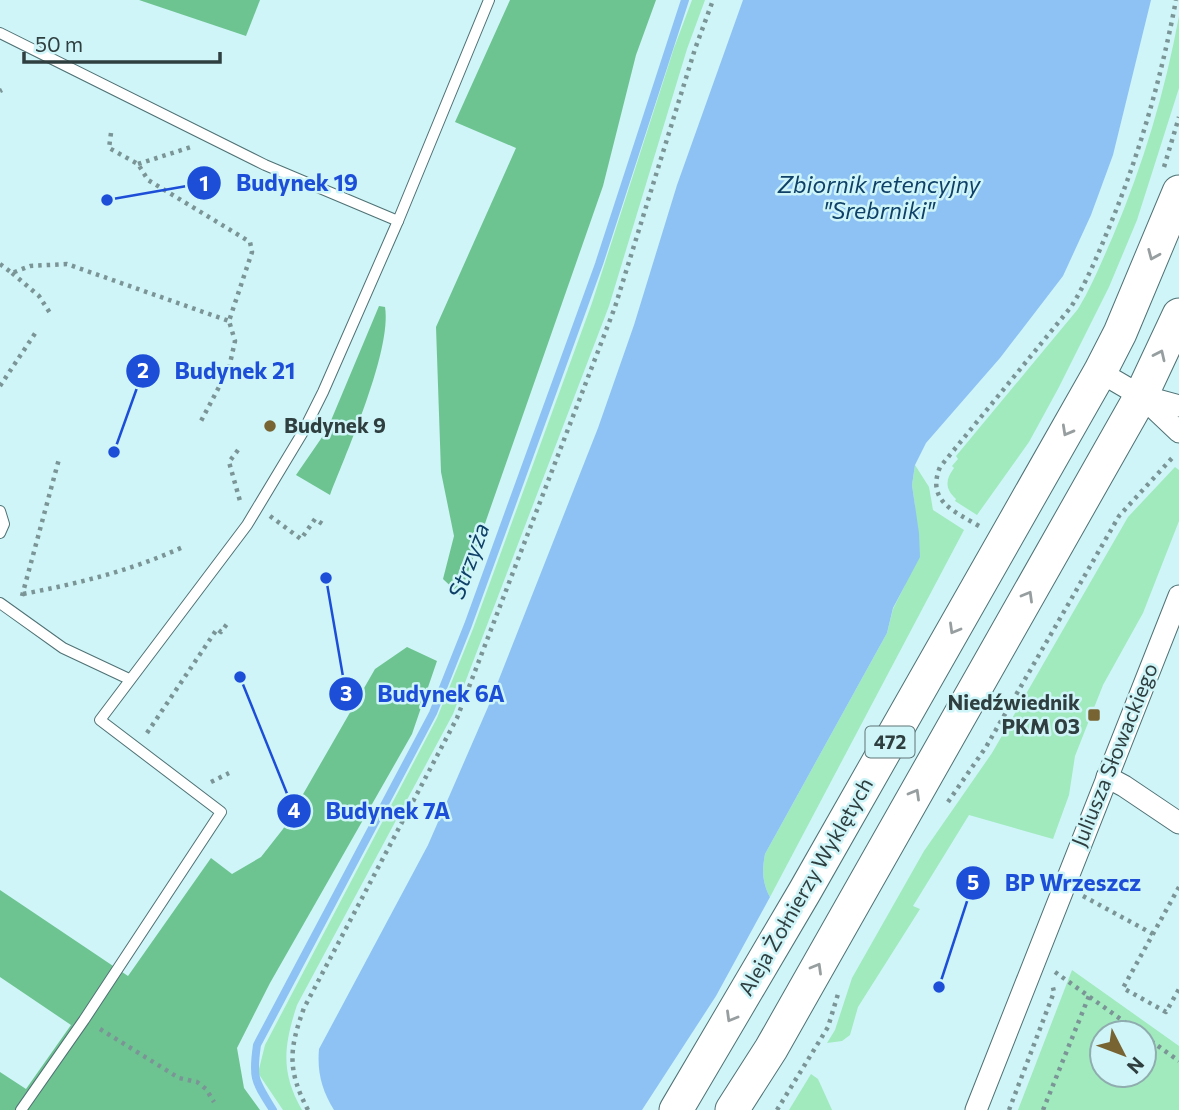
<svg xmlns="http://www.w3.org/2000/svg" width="1179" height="1110" viewBox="0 0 1179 1110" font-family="Commissioner,sans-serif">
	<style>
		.green { fill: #a0eabd; fill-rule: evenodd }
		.forest { fill: #6dc491 }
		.water { fill: #8ec2f4 }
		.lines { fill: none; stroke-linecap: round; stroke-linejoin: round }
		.stream { stroke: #8ec2f4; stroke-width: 8 }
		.lane-casing { stroke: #4f7174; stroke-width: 12 }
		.street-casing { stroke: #4f7174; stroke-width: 23 }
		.primary-casing { stroke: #4f7174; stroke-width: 35 }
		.path { stroke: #7b9596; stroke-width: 4.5; stroke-dasharray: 3.5 5; stroke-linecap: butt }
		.lane { stroke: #fff; stroke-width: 10 }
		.street { stroke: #fff; stroke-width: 21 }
		.primary { stroke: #fff; stroke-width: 33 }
		.oneway { stroke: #979e9f }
		.poi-dot { fill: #786433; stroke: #cff5f8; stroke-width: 2.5 }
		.labels { text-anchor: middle; stroke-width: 5; stroke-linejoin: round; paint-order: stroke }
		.shield { fill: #cff5f8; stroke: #5f7576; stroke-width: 2 }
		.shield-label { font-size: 19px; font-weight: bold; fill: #2f3e3f }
		.poi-label { font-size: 21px; font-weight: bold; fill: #2f3e3f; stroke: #cff5f8; text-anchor: start }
		.street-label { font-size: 21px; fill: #2f3e3f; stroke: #cff5f8 }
		.water-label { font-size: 23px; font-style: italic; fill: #0f4068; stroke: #cff5f8 }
		.leader { fill: none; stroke: #1d4ed8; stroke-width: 2.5 }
		.callout-dot { fill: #1d4ed8; stroke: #cff5f8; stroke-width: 2.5 }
		.mark-label { font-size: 21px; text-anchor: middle; font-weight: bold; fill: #fff }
		.callout-label { font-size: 23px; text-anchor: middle; font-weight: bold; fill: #1d4ed8; stroke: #cff5f8; stroke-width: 5; stroke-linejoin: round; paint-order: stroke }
	</style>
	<rect width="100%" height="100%" fill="#cff5f8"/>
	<g class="green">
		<path d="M 692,0 L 705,0 L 687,49 L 609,306 L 453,714 L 297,1005 C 284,1045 280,1072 302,1110 L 283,1110 L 258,1073 L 265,1045 L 437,718 L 473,629 L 592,303 L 674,48 Z"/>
		<path d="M 1179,16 L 1179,88 L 1137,220 L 1109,287 L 1059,387 L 1029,442 L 977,515 L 955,501 L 956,499 C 945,489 945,480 954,468 L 952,466 L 958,459 L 956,456 L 1078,309 C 1092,286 1102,261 1113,236 C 1143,165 1165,92 1179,16 Z"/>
		<path d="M 915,465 L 929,487 L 933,510 L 964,530 L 770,897 C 762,882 762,870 765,854 L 887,633 L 893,609 L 905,585 L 915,506 L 912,485 Z"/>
		<polygon points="1175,467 1179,470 1179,521 1143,613 1103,685 1075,756 1069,795 1053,839 969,815 913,906 920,909 858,1007 850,1035 842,1041 827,1043 835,1030 852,978 924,851 992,753 1128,517"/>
		<path d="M 1072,970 L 1179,1046 L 1179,1110 L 1018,1110 ZM 1102,1033 L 1144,1033 L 1144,1075 L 1102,1075 Z"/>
		<polygon points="811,1074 818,1079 832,1110 789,1110"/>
	</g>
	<g class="forest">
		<polygon points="139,0 260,0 246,36"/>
		<polygon points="510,0 656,0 636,55 603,186 460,595 443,579 454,536 441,472 436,327 516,148 455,122"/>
		<path d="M 379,306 L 385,307 C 392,350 347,451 330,495 L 296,475 L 327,430 Z"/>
		<polygon points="407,647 437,661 412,734 270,983 237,1048 244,1088 260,1110 0,1110 0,1072 26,1089 71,1025 0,977 0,890 128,976 211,858 232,874 261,857 283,829 375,669"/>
	</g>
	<path class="water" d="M 743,0 L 1151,0 L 1113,155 L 1091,215 L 1063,276 L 1000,358 L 926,443 L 915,465 L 912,485 L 919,533 L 920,557 L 893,608 L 887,633 L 765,854 C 762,870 762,882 770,897 L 716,996 L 642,1110 L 334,1110 C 322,1090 317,1073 319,1049 L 428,845 L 488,707 L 598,428 L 634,325 L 677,185 Z"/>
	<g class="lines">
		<path class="stream" d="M 273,1110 C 255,1081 252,1079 257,1045 L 433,713 L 468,625 L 599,264 L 685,0"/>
		<defs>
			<g id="lane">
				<polyline points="0,33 265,165 398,221"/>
				<polyline points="0,511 4,524 0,533"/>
				<polyline points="0,603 63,648 129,679"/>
				<polyline points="21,1110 84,1020 221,812 100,720 247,525 303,432 323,392 398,221 489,0"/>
			</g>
			<g id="street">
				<polyline points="1100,372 1141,396 1179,432"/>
				<polyline points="1143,396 1179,406"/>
				<polyline points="1107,777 1124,786 1179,823"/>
				<polyline points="976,1110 1179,596"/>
			</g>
			<g id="primary">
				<polyline points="676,1110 805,891 1100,372 1120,333 1179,192"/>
				<polyline points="732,1110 771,1049 1141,396 1179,315"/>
			</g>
		</defs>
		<use href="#lane" class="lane-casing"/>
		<use href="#street" class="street-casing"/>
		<use href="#primary" class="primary-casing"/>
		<g class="path">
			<polyline points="0,91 2,90"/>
			<polyline points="111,133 109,148 138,164 148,180 250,242 252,252 229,321 235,341 229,368 200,423"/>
			<polyline points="138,164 191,147"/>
			<polyline points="1164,167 1179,117"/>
			<polyline points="0,264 12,273 30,266 67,264 229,321"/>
			<polyline points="12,273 39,296 50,313"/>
			<polyline points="0,386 36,332"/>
			<polyline points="238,450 229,462 240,501"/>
			<polyline points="270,516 301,539 315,519 324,525"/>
			<path d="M 979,526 C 954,511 926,501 940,467 L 1071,307 C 1086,283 1097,257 1108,230 C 1139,156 1161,79 1176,0"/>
			<path d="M 23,594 C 80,583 130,571 183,547"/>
			<polyline points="22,596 59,459"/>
			<polyline points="147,733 217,629 221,632 227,624"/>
			<polyline points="211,782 229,773"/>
			<polyline points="948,802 986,747 1119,516 1173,457"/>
			<polyline points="1179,887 1123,988 1166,1012 1179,989"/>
			<polyline points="1083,896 1153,934"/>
			<polyline points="1055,972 1140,1033"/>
			<polyline points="100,1029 179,1078 197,1082 206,1089 214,1102"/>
			<polyline points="1144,1036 1179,1061"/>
			<path d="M 308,1110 C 287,1070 289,1049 304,1008 L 457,718 L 615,307 L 695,49 L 713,0"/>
			<polyline points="777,1110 828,1027 838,994"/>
			<polyline points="1009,1110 1054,992 1052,983"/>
			<polyline points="1043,1110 1089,996"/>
		</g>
		<use href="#lane" class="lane"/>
		<use href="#street" class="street"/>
		<use href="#primary" class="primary"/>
	</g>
	<defs><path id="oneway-chevron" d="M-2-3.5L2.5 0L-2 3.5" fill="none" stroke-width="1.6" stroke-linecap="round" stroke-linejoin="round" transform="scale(1.75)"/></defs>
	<g class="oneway">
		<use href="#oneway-chevron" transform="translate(1153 255) rotate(113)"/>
		<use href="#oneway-chevron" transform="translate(1160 355) rotate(-65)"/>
		<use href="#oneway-chevron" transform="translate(1067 431) rotate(119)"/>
		<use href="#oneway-chevron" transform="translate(1028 596) rotate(-60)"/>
		<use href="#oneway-chevron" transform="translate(954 629) rotate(120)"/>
		<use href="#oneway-chevron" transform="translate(915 794) rotate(-60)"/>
		<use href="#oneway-chevron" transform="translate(817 968) rotate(-60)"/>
		<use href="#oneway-chevron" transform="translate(731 1017) rotate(120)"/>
	</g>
	<g class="poi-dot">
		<circle cx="270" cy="426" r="7"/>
		<rect x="1087" y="708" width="14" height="14" rx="3.5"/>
	</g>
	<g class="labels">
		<rect class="shield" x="865.5" y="726.5" width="49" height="31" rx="5"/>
		<g class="shield-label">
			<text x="890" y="749">472</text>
		</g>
		<g class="poi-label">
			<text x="284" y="433">Budynek 9</text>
			<text x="1080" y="710" text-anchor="end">Niedźwiednik<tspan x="1080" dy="24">PKM 03</tspan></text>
		</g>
		<g class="street-label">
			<text transform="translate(1115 755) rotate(-68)" y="7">Juliusza Słowackiego</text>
			<text transform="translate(806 887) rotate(-60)" y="7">Aleja Żołnierzy Wyklętych</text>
		</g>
		<g class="water-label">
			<text x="879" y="193">Zbiornik retencyjny<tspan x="879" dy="26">"Srebrniki"</tspan></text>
			<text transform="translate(469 561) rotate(-70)" y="8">Strzyża</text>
		</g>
	</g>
	<path class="leader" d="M107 200L204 183M114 452L143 371M326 578L346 694M240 677L294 811M939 987L973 883"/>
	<g class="callout-dot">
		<circle cx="107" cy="200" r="7"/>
		<circle cx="114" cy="452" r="7"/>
		<circle cx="326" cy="578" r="7"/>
		<circle cx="240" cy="677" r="7"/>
		<circle cx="939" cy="987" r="7"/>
		<circle cx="204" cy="183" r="18"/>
		<circle cx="143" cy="371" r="18"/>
		<circle cx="346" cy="694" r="18"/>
		<circle cx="294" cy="811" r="18"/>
		<circle cx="973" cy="883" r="18"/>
	</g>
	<g class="mark-label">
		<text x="204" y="191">1</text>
		<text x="143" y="378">2</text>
		<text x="346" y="701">3</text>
		<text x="294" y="818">4</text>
		<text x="973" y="890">5</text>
	</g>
	<g class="callout-label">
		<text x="297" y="191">Budynek 19</text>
		<text x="235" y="379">Budynek 21</text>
		<text x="441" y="702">Budynek 6A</text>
		<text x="388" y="819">Budynek 7A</text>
		<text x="1073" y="891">BP Wrzeszcz</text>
	</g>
	<g transform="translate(1123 1054) rotate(132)"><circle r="33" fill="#cff5f8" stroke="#8facae" stroke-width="2"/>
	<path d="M0-5L12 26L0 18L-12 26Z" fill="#786433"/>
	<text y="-10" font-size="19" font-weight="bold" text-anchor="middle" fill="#2f3e3f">N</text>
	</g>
	<path d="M24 52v10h196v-10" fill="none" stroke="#2f3e3f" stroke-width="3.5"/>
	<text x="35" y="52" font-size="21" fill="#2f3e3f" stroke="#cff5f8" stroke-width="5" paint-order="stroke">50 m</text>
</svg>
